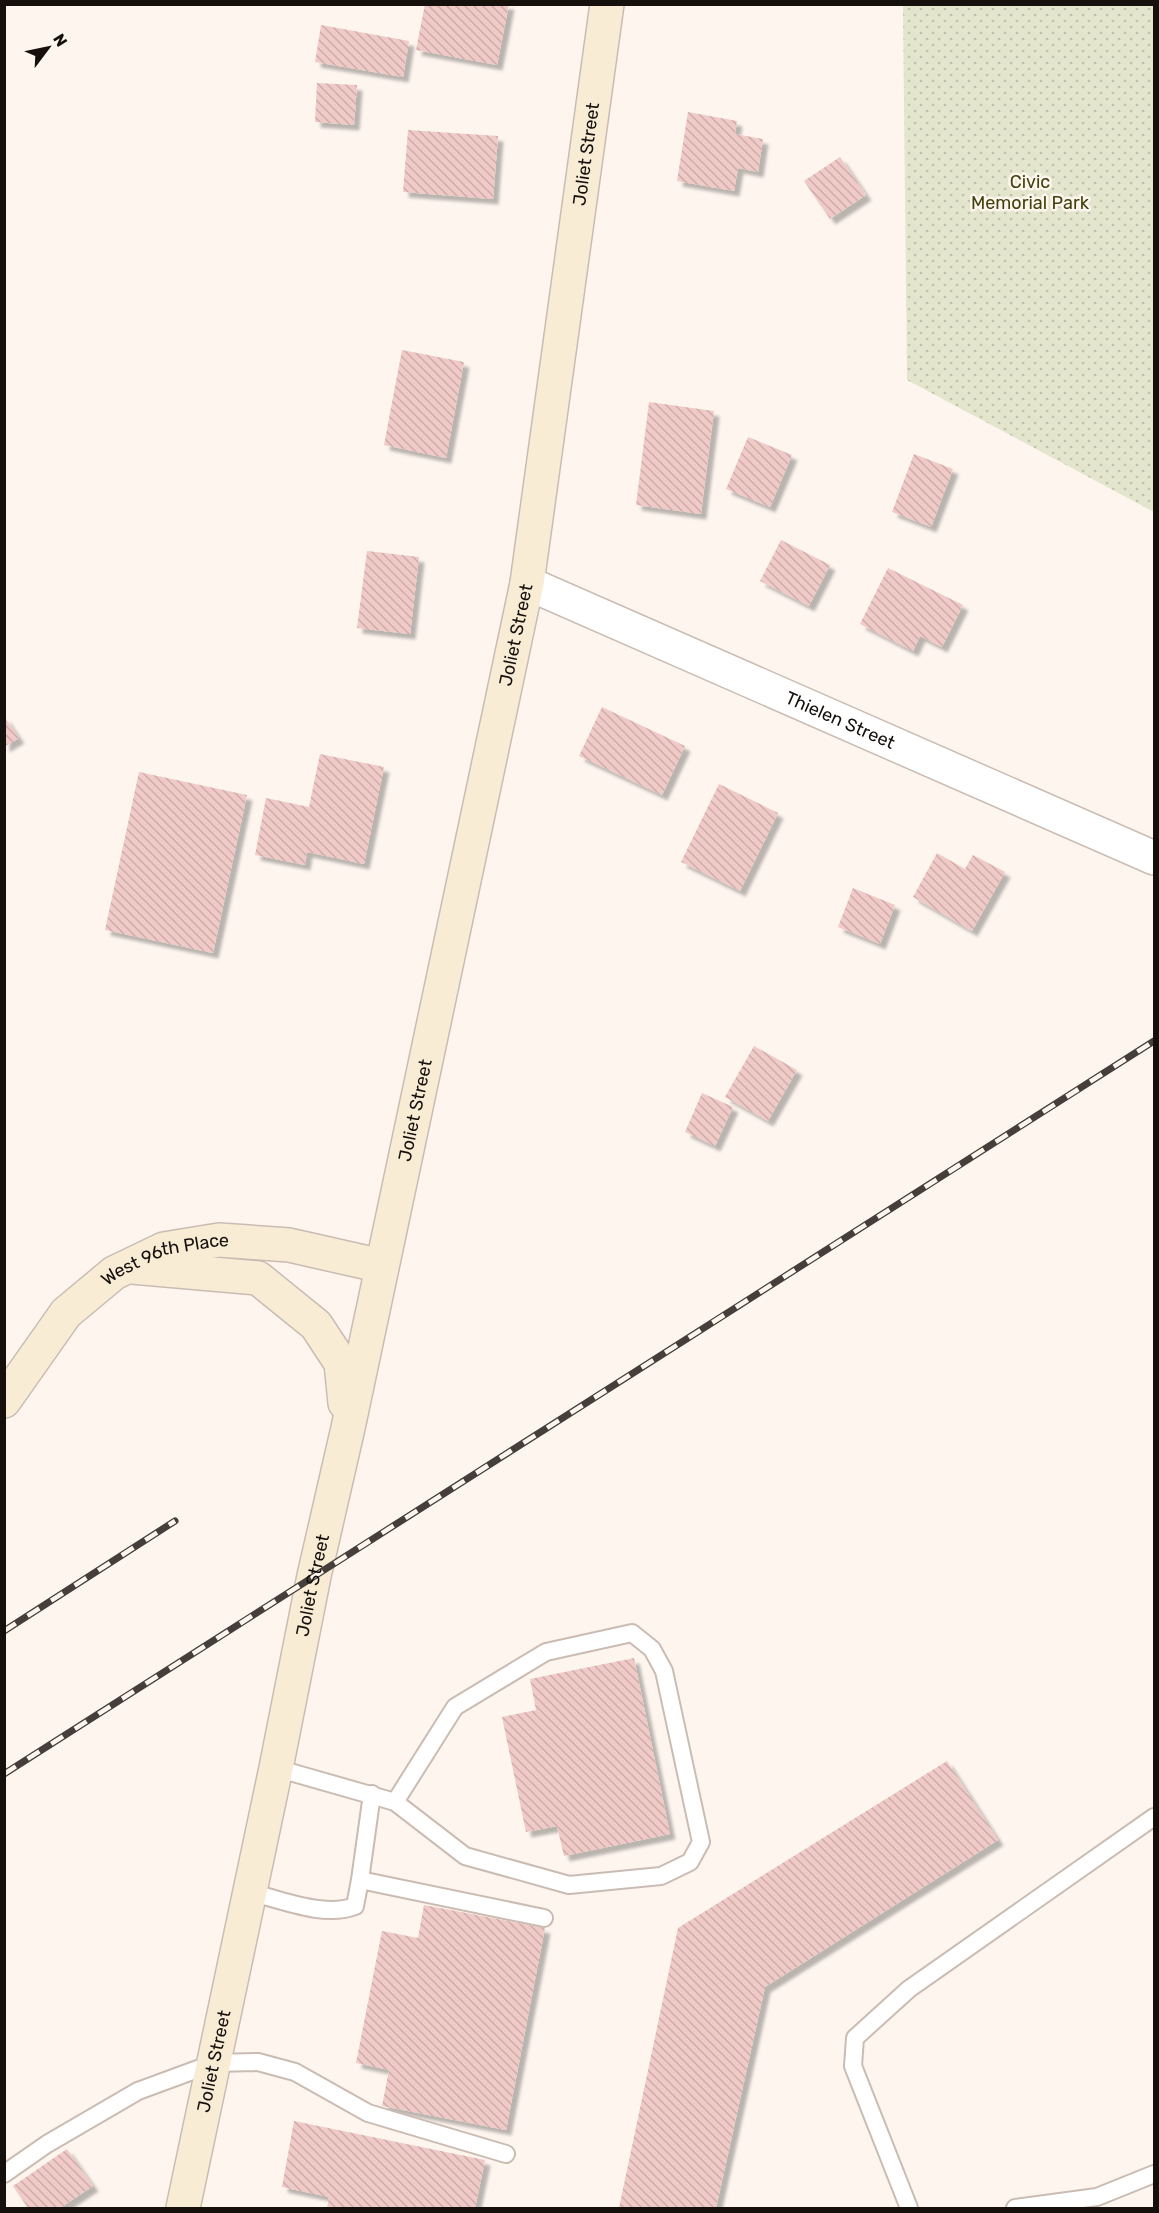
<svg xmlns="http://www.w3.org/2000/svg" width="1159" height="2213" viewBox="0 0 1159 2213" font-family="Rubik,sans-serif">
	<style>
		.park { fill: url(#park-dots) }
		.building { fill: url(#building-back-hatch); filter: url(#shadow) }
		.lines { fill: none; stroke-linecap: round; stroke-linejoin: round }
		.lane-casing { stroke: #cbbcb3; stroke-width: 20 }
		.street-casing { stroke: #cbbcb3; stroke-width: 36 }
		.secondary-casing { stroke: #cbbcb3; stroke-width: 36 }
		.lane { stroke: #fff; stroke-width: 16 }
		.street { stroke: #fff; stroke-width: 33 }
		.secondary { stroke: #f8ecd5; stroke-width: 33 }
		.rail-casing { stroke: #453e3a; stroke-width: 7 }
		.rail { stroke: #fef5ef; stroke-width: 4.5; stroke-dasharray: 14; stroke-linecap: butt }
		.labels { text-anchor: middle; stroke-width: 5; stroke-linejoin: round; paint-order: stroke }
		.street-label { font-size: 18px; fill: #16100d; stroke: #fef5ef }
		.park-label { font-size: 18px; fill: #41430d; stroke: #fef5ef }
	</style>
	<defs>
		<pattern id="park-dots" width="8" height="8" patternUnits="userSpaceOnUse" patternTransform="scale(1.5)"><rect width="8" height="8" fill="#e3e5cc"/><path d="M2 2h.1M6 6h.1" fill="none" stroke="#c2c3ae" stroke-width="1.8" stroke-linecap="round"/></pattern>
		<pattern id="building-back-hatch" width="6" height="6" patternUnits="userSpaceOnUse" patternTransform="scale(1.5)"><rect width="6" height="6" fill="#f0cac7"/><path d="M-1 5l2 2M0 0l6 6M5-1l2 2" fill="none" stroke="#cdacaa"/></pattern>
		<filter id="shadow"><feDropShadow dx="5.5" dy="5.5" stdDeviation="1.5" flood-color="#0004"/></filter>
	</defs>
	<rect width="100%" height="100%" fill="#fef5ef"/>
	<polygon class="park" points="903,5 1154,5 1154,512 907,380"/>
	<g class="building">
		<polygon points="425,4 509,4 497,65 416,50"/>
		<polygon points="321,25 409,41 403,77 315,62"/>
		<polygon points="317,83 357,85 354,125 315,122"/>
		<polygon points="688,112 737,121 735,134 763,139 758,172 738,168 734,191 677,181"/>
		<polygon points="408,130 498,136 493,199 403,192"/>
		<polygon points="840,157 866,195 830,219 804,181"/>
		<polygon points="402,350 464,362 446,458 384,445"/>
		<polygon points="649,402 714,411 701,514 636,505"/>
		<polygon points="748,437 792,455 770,507 726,489"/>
		<polygon points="914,454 953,469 931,527 892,512"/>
		<polygon points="781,540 830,565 809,606 760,581"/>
		<polygon points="367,551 419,557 410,634 357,628"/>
		<polygon points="888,568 963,605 942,647 920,636 913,651 860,624"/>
		<polygon points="602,707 685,746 662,795 579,756"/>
		<polygon points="4,716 19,738 4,747"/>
		<polygon points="320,754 384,767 364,864 307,852 305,865 255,855 266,798 309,807"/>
		<polygon points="139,772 247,795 213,953 105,930"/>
		<polygon points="719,784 778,813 740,891 681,862"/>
		<polygon points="937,853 965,869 973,855 1005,872 972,931 913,897"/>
		<polygon points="853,888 895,905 880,944 838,927"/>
		<polygon points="754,1046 797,1070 768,1121 725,1097"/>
		<polygon points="702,1093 733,1107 715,1146 685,1132"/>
		<polygon points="634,1658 670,1834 564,1856 557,1826 526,1832 502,1717 536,1710 530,1679"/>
		<polygon points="947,1761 998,1840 765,1987 716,2208 619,2208 678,1928"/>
		<polygon points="424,1905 545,1928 506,2130 382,2106 389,2070 356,2063 382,1931 418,1938"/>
		<polygon points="294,2121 485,2160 475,2208 327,2208 329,2197 282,2187"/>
		<polygon points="67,2149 93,2186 60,2208 28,2208 13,2186"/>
	</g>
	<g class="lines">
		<defs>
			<g id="lane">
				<polyline points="276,1768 395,1802 465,1856 569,1885 661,1876 690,1862 701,1842 664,1671 652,1649 632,1633 546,1652 455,1707 395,1802"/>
				<polyline points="360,1880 544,1918"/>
				<path d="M 250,1892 C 281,1900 325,1918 355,1906 L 360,1880 L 372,1794"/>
				<polyline points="4,2174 47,2144 138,2091 214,2063 258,2062 295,2072 368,2113 506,2154"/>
				<polyline points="909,2208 853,2066 855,2038 909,1989 1154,1817"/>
				<polyline points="1015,2208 1097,2197 1154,2174"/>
			</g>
			<g id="street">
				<path id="s1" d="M 527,583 L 1154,858"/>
			</g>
			<g id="secondary">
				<polyline points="132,1267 258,1278 316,1325 341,1363 345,1403"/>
				<path id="s2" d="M 4,1401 L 66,1313 L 114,1273 L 164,1249 L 219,1240 L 248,1242 L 289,1245 L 382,1266"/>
				<path id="s3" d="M 183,2208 L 276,1768 L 314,1576 L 348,1428 L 527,583 L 607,4"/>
			</g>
		</defs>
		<use href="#lane" class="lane-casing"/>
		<use href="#street" class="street-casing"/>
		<use href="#secondary" class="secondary-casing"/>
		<use href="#lane" class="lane"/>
		<use href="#street" class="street"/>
		<use href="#secondary" class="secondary"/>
		<defs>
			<g id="rail">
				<polyline points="4,1631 175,1521"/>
				<polyline points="4,1774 1154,1041"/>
			</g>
		</defs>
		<use href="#rail" class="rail-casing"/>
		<use href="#rail" class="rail"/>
	</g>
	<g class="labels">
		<g class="street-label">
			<text dy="6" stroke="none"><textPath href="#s3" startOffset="2094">Joliet Street</textPath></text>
			<text dy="6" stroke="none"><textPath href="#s3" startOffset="1608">Joliet Street</textPath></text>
			<text dy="6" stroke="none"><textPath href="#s1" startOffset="342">Thielen Street</textPath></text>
			<text dy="6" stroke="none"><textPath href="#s3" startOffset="1122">Joliet Street</textPath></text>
			<text dy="6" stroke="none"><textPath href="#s2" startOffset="224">West 96th Place</textPath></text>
			<text dy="6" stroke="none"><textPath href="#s3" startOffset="636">Joliet Street</textPath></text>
			<text dy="6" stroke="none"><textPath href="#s3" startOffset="150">Joliet Street</textPath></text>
		</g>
		<g class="park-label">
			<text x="1030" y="188">Civic<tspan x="1030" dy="21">Memorial Park</tspan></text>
		</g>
	</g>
	<rect width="1159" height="2213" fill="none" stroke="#16100d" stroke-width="12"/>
	<g transform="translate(48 48) rotate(58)" stroke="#fef5ef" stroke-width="4.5" paint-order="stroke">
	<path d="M0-4.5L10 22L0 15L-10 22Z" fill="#16100d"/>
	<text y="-9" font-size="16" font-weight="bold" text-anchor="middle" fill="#16100d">N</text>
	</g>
</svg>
